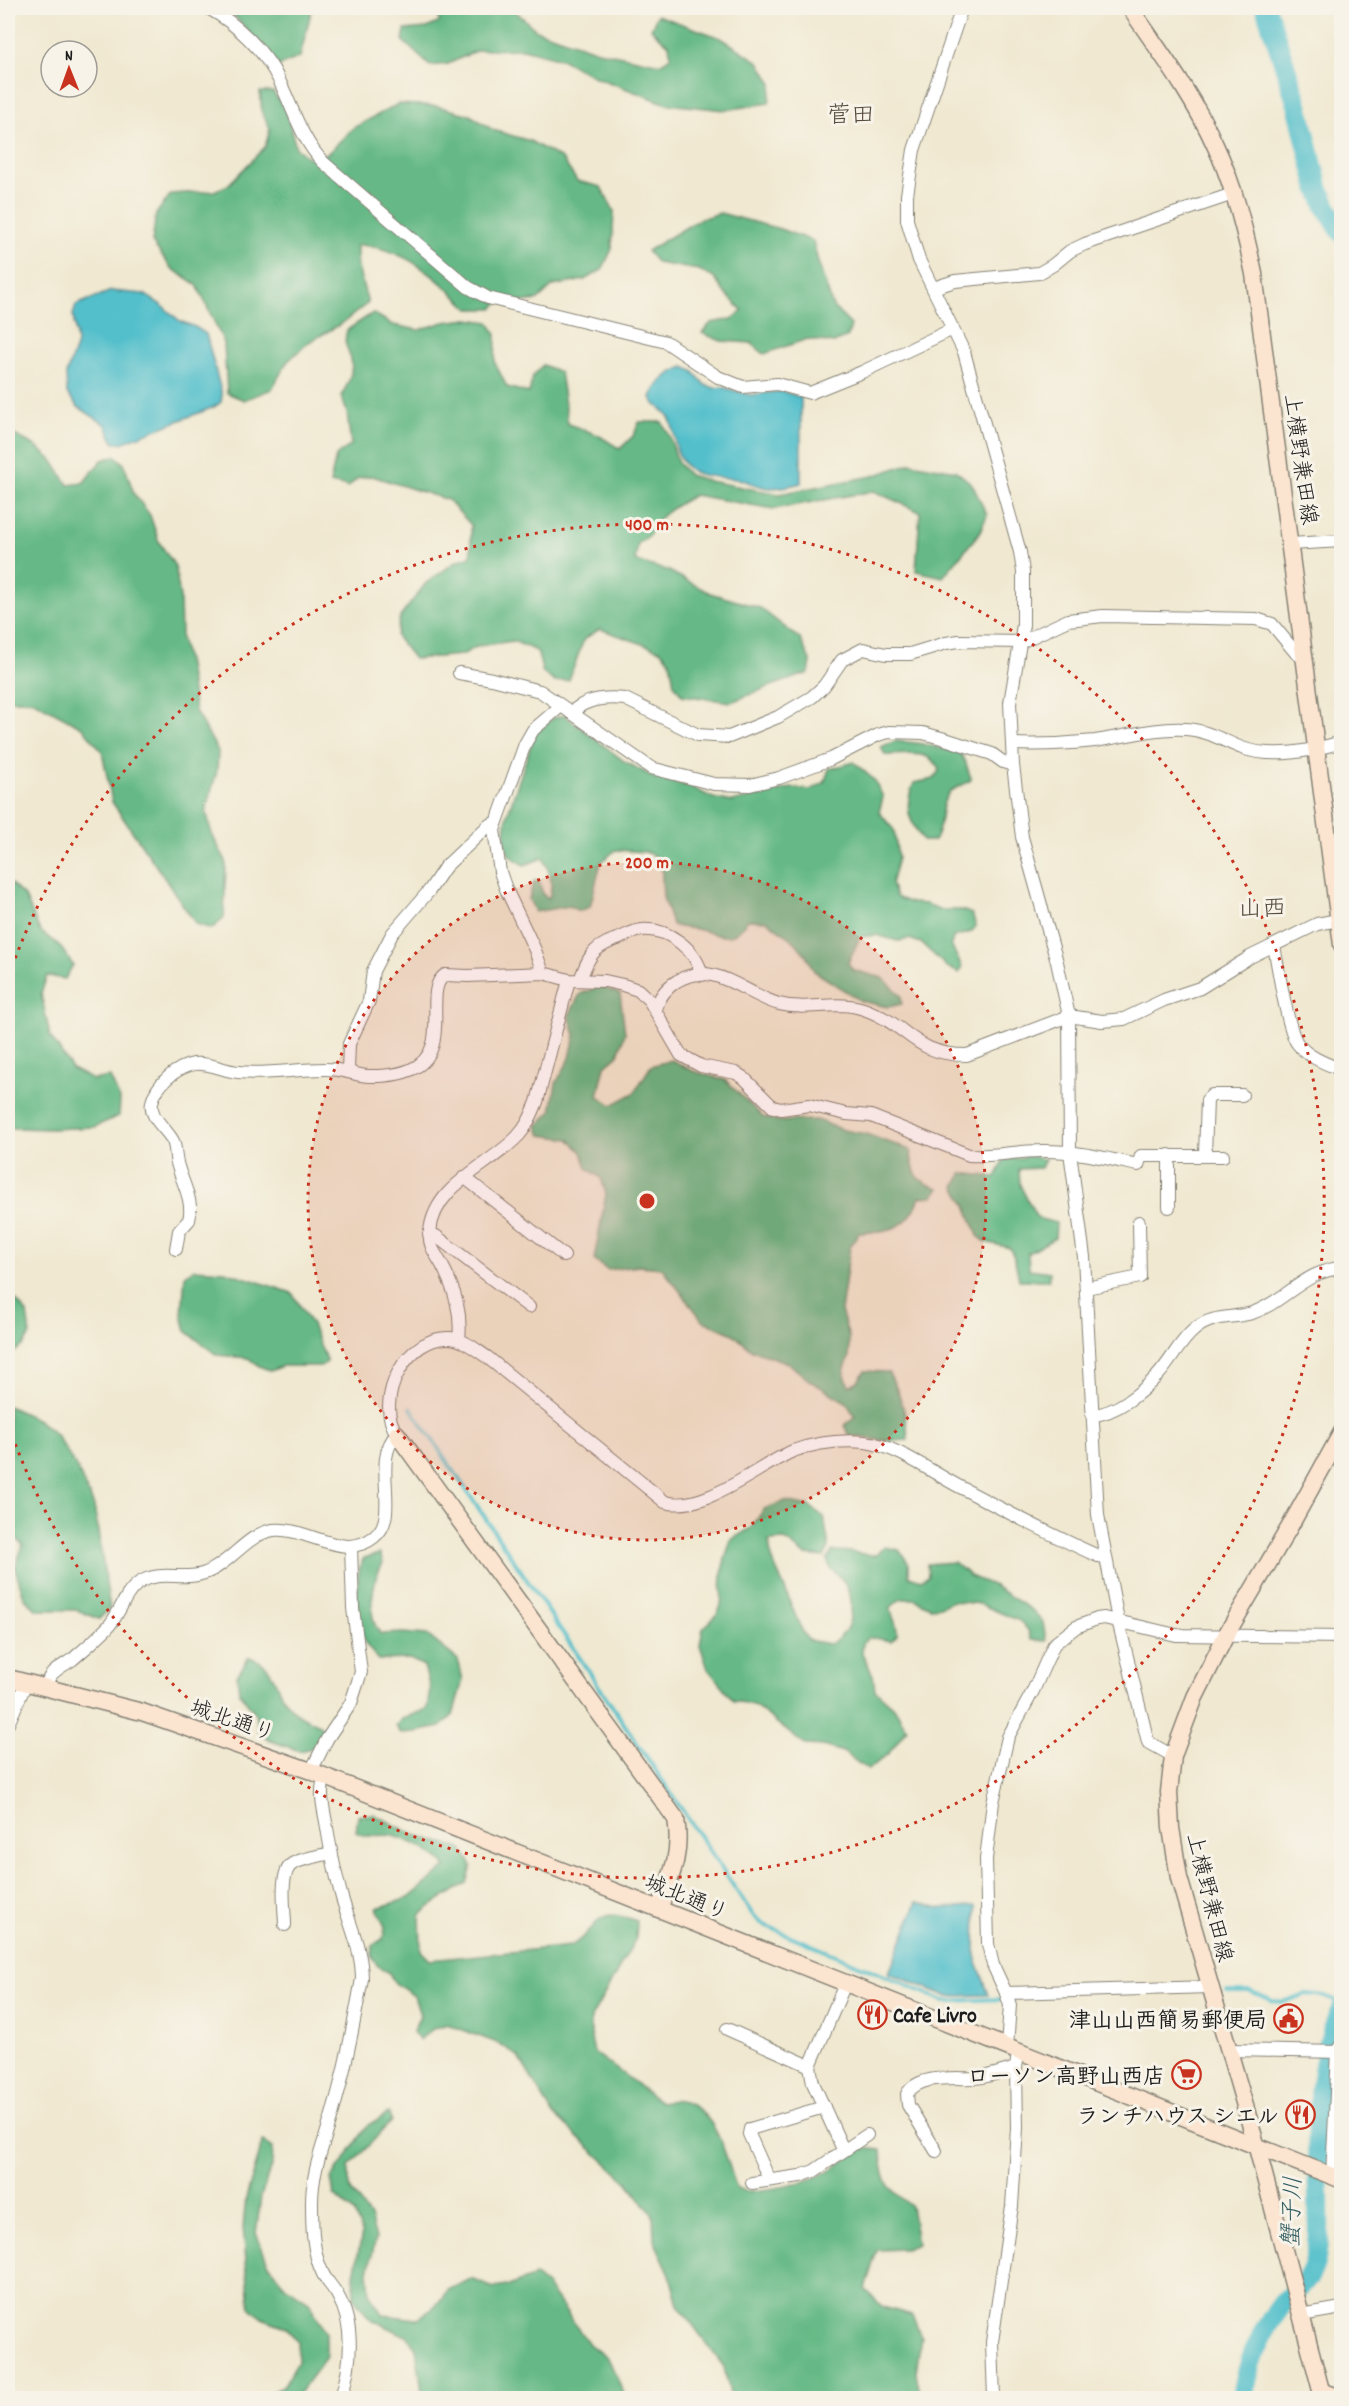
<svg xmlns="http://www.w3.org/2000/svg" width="1349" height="2406" viewBox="0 0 1349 2406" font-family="Dekko,'Klee One',sans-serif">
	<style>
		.forest { fill: #66b986; stroke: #416a51; stroke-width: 1.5 }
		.water { fill: #52bfcb; stroke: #376e74; stroke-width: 1.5 }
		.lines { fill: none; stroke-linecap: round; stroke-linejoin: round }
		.stream { stroke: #52bfcb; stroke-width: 4 }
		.river { stroke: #52bfcb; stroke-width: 21 }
		.street-casing { stroke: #868276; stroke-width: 14 }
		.secondary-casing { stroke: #868276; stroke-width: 19 }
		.street { stroke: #fff; stroke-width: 12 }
		.secondary { stroke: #fce5d0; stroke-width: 16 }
		.ring { fill: none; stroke: #c8321e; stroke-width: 3; stroke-dasharray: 3 6 }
		.labels { text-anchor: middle; stroke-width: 6; stroke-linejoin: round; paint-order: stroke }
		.street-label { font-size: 22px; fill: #1c1c1c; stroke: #f7f3e8 }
		.poi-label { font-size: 22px; font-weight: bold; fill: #1c1c1c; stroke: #f7f3e8; text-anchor: end }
		.neighbourhood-label { font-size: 24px; fill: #584d3f; stroke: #f7f3e8 }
		.water-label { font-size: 24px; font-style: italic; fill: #325d62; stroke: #f7f3e8 }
		.centre { fill: #c8321e; stroke: #f7f3e8; stroke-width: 3 }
		.ring-label { font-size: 18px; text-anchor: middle; font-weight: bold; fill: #c8321e; stroke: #f7f3e8; stroke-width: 6; stroke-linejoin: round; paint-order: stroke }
	</style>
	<rect width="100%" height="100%" fill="#f7f3e8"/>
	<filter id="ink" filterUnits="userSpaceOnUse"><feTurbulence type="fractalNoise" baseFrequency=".0167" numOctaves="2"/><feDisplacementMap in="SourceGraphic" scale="12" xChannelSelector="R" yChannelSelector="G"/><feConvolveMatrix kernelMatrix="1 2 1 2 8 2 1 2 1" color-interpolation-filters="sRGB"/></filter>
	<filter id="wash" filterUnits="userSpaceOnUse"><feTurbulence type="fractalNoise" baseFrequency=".008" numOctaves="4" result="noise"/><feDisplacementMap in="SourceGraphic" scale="24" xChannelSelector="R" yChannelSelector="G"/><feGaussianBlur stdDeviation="1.35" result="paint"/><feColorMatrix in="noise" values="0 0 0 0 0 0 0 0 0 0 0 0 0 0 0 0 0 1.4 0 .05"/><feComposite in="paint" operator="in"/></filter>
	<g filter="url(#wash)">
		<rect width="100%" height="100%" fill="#f0e8d0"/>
		<g class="forest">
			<polygon points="223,8 312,8 300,57 279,66 229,10"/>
			<polygon points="433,8 512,8 536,30 598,51 660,64 671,57 669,45 651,29 657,15 721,38 759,62 772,84 769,103 725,110 667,104 595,77 561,59 523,49 478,50 448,64 430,66 403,41 405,30 427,28 440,22"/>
			<path d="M 260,92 L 273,92 L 286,110 L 296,148 L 309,158 L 328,153 L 353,128 L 398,104 L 437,106 L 470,115 L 493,130 L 530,141 L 562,159 L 577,181 L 601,187 L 614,211 L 612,249 L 602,270 L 584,280 L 553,286 L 538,300 L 522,302 L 503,296 L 493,309 L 469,309 C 437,277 404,247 357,245 L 357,264 L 368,303 L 341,324 L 309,342 L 287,362 L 272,389 L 244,400 L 227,393 L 224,343 L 197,285 L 171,268 L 152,242 L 156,214 L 171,194 L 214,191 L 228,185 L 265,147 L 270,129 L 262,112 Z"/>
			<polygon points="720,213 780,229 813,241 818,262 833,307 851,325 848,336 834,343 807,339 764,354 751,343 721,341 702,333 711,323 732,319 743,311 724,292 714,278 699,270 657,263 647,251 700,219"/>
			<path d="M 373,313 L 393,325 L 419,330 L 444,322 L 468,319 L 489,322 L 496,335 L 495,363 L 507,387 L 529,393 L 533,376 L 543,365 L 560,372 L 568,424 L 598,435 L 620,449 L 634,435 L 639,422 L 662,422 L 670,437 L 678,463 L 689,475 L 709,481 L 779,494 L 873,476 L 911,463 L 956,471 L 972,484 L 987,515 L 980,532 L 943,577 L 916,571 L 920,512 L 874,491 L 774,509 L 694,495 C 683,502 670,508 660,518 C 649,529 656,534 638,543 L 635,561 L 669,571 L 710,593 L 760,608 L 800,639 L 811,662 L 809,673 L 771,686 L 731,702 L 682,695 L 674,684 L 670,661 L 660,650 L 600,629 L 584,639 L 569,680 L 555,682 L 543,673 L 537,651 L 513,641 L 478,646 L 462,655 L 414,659 L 396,636 L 400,617 L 426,583 L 457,561 L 471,556 L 471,525 L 448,500 L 372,476 L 358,478 L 348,487 L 330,483 L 336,456 L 351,445 L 347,412 L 341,396 C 348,385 354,372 351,359 C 347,345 343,346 347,330 Z"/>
			<polygon points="8,432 34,445 52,460 68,485 83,483 102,460 116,456 124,464 134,494 150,515 159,542 175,566 180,598 181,638 188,665 195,711 218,751 217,771 206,810 212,835 226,861 224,918 212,929 196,924 112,802 102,751 82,727 32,700 8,700"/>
			<path d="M 564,715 L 624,761 L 655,778 L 691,787 L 713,798 L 732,802 L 792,788 L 810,790 L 824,783 L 829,769 L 854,762 L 875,781 L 883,797 L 879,812 L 894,830 L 898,858 L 891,884 L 896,897 L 911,903 L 926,904 L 938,910 L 962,910 L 972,914 L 976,926 L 971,932 L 953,937 L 951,945 L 962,967 L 959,973 L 947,967 L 921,943 L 909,939 L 898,941 L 876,935 L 860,937 L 848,963 L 853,970 L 883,978 L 901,995 L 902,1004 L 888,1007 L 861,1001 L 814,971 L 806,955 L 795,942 L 767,921 L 748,920 C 728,946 722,934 696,929 C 688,928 681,928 672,925 L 663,897 L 661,859 L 646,852 L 616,850 L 601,862 L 590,907 L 579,911 L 569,906 L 535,912 L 529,899 L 534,881 L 539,880 L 543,895 L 549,898 C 554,884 550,871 543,858 L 524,865 L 509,855 L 504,840 L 507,816 L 535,733 L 554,718 Z"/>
			<path d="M 895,741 L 918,743 L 960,753 L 966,763 L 971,780 C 964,785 955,787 950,792 C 938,804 944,826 934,841 L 923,841 C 909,820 903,808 914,783 L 934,779 L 939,770 C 929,747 906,756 885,755 L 881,747 Z"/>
			<polygon points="8,881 25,897 40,931 59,945 73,965 65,979 47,976 41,993 50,1036 72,1069 93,1080 110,1077 120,1099 119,1116 94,1127 52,1129 13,1128 8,1126"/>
			<path d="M 600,986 L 620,994 L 625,1033 L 618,1055 L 605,1066 L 598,1096 L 612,1105 L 634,1093 L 651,1066 L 672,1060 L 693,1071 L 725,1080 L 763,1117 L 780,1121 L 817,1120 L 843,1130 L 866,1134 L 910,1150 C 914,1173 914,1181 939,1188 L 933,1196 L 920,1197 C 909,1230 889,1231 859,1233 L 850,1247 L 841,1311 L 849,1337 L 849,1357 L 844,1372 L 849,1386 L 858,1381 L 865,1371 L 888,1372 C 901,1394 907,1415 908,1440 L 887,1441 L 850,1436 L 844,1426 L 855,1416 L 846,1402 L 810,1381 L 788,1363 L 752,1350 L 733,1334 L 703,1321 L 662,1268 L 639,1266 L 607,1270 L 594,1260 L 606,1194 L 601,1178 L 587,1168 L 582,1152 L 569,1139 L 541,1135 L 537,1126 L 551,1112 L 556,1083 L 570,1058 L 575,1035 L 569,1015 L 580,994 Z"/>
			<polygon points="1029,1156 1045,1159 1041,1168 1019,1169 1020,1185 1037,1218 1056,1223 1055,1238 1028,1253 1029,1269 1050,1272 1049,1280 1019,1280 1015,1260 1010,1248 986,1242 978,1236 966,1205 955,1187 962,1173 996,1177 1004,1160"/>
			<polygon points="194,1269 225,1271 292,1293 312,1325 327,1362 321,1366 282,1366 271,1371 259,1366 248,1358 217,1355 186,1331 182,1315 185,1275"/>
			<polygon points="8,1291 27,1313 30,1335 23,1346 8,1356"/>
			<polygon points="8,1406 38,1420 57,1436 77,1468 94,1506 110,1608 99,1619 77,1610 37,1610 24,1597 15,1568 23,1545 8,1531"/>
			<path d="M 785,1501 L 809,1506 L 824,1517 L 829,1547 L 824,1557 L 805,1555 L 785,1540 L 769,1541 C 770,1557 775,1566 781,1580 C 791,1601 795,1621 808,1640 L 829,1644 C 833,1642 839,1640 841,1636 C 853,1624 855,1596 844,1582 C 837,1572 831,1573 827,1559 L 833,1551 C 848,1550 861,1555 876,1555 L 884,1547 L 899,1550 L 909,1564 L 909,1576 L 921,1580 L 928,1576 L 927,1564 L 954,1562 L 970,1576 L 994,1586 L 1033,1611 L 1043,1622 L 1046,1641 L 1031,1640 L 1028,1630 L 1020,1621 L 980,1604 L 953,1601 L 942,1606 L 930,1607 L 915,1599 L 901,1599 L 891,1607 C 891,1618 898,1623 897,1635 L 891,1641 L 869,1637 L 863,1643 L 862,1653 L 873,1675 L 875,1690 L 894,1707 L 907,1729 L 889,1753 L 868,1770 L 843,1752 L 823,1746 L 805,1745 L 754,1705 L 734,1701 L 708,1669 L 700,1645 L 703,1628 C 732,1605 717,1597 723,1567 C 725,1558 728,1549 731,1540 L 751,1528 L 764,1509 Z"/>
			<path d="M 380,1554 L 383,1563 C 372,1580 366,1619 381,1634 L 403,1633 L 427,1635 L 458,1660 L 463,1680 L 453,1715 L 441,1727 L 415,1732 L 401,1733 L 396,1726 L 401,1719 L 427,1709 L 430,1689 L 424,1666 L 410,1659 L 378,1660 C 374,1654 367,1647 364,1641 C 357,1621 353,1576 364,1558 Z"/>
			<path d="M 249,1657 C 277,1665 272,1685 287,1703 C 300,1721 312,1717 325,1730 L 312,1748 L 300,1751 L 268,1740 L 259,1732 L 255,1713 L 239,1692 L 237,1676 Z"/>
			<path d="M 373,1814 L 415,1835 L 462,1849 L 472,1866 L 467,1883 L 429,1907 L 420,1916 L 421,1951 L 430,1960 L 571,1946 C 604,1925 592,1905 637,1921 L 636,1938 L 591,2018 L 591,2039 L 594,2052 L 660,2102 C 666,2101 674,2100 679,2101 C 718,2108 725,2157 737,2189 C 748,2193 758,2190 769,2189 C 813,2183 828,2173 863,2148 L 881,2150 C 884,2184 884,2185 911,2206 L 917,2244 L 904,2249 L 877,2250 L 865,2289 L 883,2307 L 912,2315 L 921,2336 L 916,2373 L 921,2398 L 731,2398 L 724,2367 L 678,2305 L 669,2272 L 654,2240 L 653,2215 L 628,2183 L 552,2113 L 519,2057 L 500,2044 L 447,2024 L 433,2029 L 419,2040 L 413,2032 L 420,2015 L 414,1996 L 395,1983 L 389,1973 L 377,1965 L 372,1958 L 373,1945 L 383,1939 L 385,1927 L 377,1908 L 409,1898 L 446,1867 C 438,1854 409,1840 393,1836 C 380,1833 368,1840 356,1832 L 358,1816 Z"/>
			<polygon points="389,2113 391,2121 349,2167 349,2187 370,2217 376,2238 368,2271 370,2295 383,2315 417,2319 434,2308 448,2290 471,2279 493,2288 508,2286 535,2276 547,2286 589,2344 609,2360 626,2398 423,2398 416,2348 408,2337 369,2318 354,2298 354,2275 362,2233 354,2213 334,2195 331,2179 368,2125"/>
			<polygon points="263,2141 273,2148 272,2163 261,2197 256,2233 267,2261 285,2286 309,2302 326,2333 326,2357 299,2393 297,2398 264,2398 284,2385 298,2361 297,2341 286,2327 262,2318 250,2307 243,2227 246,2198"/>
		</g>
		<g class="water">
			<polygon points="111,291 144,294 160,304 180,321 195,327 206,334 222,395 221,402 214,407 121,443 114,443 106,425 78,407 67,393 66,374 77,344 73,315 76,305"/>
			<path d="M 684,367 L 693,371 L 705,385 L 715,388 L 722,387 L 750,395 L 781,391 L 801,397 L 801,483 C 790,486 781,488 769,488 C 759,487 752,483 742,480 C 725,476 698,480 685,465 C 672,450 677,432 669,417 C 663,408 654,407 651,397 C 658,382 669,372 684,367 Z"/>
			<polygon points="917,1902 940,1908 976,1906 975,1956 989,1995 947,1996 889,1973"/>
		</g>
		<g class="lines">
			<g class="stream">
				<polyline points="411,1408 753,1915 762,1924 944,2001 1004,1999"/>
				<polyline points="1227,1991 1250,1991 1273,2001 1283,2002 1306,1994 1325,1996 1342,2003"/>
			</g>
			<g class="river">
				<polyline points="1266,8 1298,106 1317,184 1327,208 1342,232"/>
				<path d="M 1243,2398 C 1246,2365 1260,2334 1280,2307 C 1293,2289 1309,2286 1315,2261 C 1321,2231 1318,2200 1318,2170 C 1317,2124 1320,2050 1342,2009"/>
			</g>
		</g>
	</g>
	<g filter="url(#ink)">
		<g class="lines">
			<defs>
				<g id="street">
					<path d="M 208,8 C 236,23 265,51 279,80 C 293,108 301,139 323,162 L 468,287 L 488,298 L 666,342 L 718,377 L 743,387 L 777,384 L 810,393 L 862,372 L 953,329"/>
					<polyline points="962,8 914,150 907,195 907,220 919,260 964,352 1020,552 1023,572 1023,625 1010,703 1013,765 1022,837 1057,962 1069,1016 1070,1152 1084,1257 1098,1515 1118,1620 1148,1742 1173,1756"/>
					<polyline points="1104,8 1109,8"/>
					<polyline points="933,288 955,281 1039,273 1053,265 1070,251 1085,244 1233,194"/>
					<polyline points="1290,544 1342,541"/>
					<polyline points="459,673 492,679 540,691 651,768 714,784 750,785 779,778 831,759 878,735 889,732 923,733 945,739 992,754 1003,762 1013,765"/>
					<path d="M 571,713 C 585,699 606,697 625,699 L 698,735 L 729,737 L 778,717 L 812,697 L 824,686 L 842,660 L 863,649 L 886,654 L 910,654 L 946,643 L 959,641 L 1021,642 L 1068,620 L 1103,616 L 1256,619 L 1272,624 L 1296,653 L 1305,659"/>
					<path d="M 1012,744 C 1039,745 1067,744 1095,741 C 1125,737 1155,727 1186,729 C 1206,730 1224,741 1242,748 C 1273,759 1311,751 1342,742"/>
					<path d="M 1274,946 C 1278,966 1287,1028 1297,1043 C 1307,1057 1327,1064 1342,1070"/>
					<polyline points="543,973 535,950 506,889 500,872 494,830 525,744 533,730 561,706"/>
					<path d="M 580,980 C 584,970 587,959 595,951 C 602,944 611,941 620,938 C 627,935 635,930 642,930 C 669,928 696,950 702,975"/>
					<path d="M 656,1009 C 659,997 666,988 677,981 C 715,959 745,995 779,1004 C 809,1012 839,998 869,1011 C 910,1027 914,1055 967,1055 L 1069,1016 L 1102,1021 L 1124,1019 L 1164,1000 L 1200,988 L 1250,957 L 1317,924 L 1338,920"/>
					<polyline points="348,1070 349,1044 369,1001 373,971 392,934 429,891 445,867 488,826 496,822"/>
					<polyline points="1205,1154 1207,1100 1212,1095 1242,1095"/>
					<polyline points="1169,1155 1169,1207"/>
					<polyline points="464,1177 564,1256"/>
					<polyline points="429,1234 436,1236 529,1307"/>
					<path d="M 176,1249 L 179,1231 L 189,1220 C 194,1200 182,1183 177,1163 C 175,1156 176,1148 173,1141 C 166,1128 149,1118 152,1102 C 156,1085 176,1067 194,1064 C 209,1062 224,1071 238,1072 C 267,1075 296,1069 325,1069 C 339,1069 343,1071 356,1074 C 370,1078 396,1076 410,1070 C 455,1052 421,990 445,975 L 468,976 L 543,973 L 569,980 L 605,981 L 623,985 L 638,990 L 649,1000 L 681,1055 L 701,1066 L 736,1073 L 744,1078 L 773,1107 L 781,1109 L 809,1105 L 846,1114 L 871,1116 L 969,1155 C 993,1157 1016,1151 1040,1151 C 1073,1150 1105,1158 1138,1165 L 1141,1156 L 1223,1156"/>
					<polyline points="1086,1288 1140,1277 1139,1222"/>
					<path d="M 459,1340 C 462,1313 455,1290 442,1265 C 436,1254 428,1246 430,1232 C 434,1185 488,1167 517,1137 C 527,1127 532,1114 537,1102 L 569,980"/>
					<path d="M 1092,1415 C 1116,1414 1142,1392 1158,1375 C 1172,1360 1179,1342 1195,1329 C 1213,1314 1232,1319 1252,1313 C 1285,1302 1305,1270 1342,1268"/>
					<path d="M 46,1687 C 47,1683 48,1679 51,1675 C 57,1668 66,1664 73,1659 C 85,1649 96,1639 107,1628 C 121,1614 124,1591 142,1581 C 162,1570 184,1581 205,1573 C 230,1564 247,1534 273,1530 C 307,1526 343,1562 374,1537 C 402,1516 370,1461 397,1434 C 373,1400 407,1335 450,1338 C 464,1339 476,1350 487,1357 L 665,1502 C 704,1513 758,1466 793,1451 C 815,1443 842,1440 865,1442 C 895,1445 933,1473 960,1487 C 1005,1511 1051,1535 1098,1556 L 1106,1557"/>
					<polyline points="8,1724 26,1683"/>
					<polyline points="311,1771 327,1739 351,1703 361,1672 353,1608 351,1546"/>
					<path d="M 325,1776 C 319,1792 323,1806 326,1822 C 330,1847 335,1873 342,1898 C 350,1925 362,1950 362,1979 C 354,2021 347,2063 335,2104 C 327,2137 312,2167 312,2202 C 312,2225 312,2252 323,2274 C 327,2282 334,2288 338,2296 C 356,2328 351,2365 341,2398"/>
					<path d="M 285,1925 C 285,1909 278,1870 294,1863 C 305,1858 319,1856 331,1853"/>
					<polyline points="1210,1987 1006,1993 993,1965 988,1944 986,1859 993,1802 1008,1737 1033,1691 1054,1644 1076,1627 1097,1619 1104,1618 1176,1635 1342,1637"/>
					<polyline points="1006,1993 1010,2005 1007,2047"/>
					<polyline points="727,2029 810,2066 845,1984"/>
					<polyline points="1228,2050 1342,2052"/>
					<polyline points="810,2066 813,2083 841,2145 845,2149"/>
					<path d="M 936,2151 L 908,2105 L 907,2094 C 919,2074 953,2079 974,2078 C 988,2077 1002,2072 1016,2068"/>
					<polyline points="1332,2176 1338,2051 1342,2045"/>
					<polyline points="769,2179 749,2134 750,2129 824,2107"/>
					<polyline points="752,2183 800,2176 814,2171 867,2135"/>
					<polyline points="1301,2315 1342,2308"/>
					<polyline points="994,2398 992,2342 1012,2206 1017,2128 1016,2068 1018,2052"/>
				</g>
				<g id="secondary">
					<path d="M 1130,8 C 1160,52 1193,96 1215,145 C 1234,185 1245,230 1254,274 L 1342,945"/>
					<path d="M 397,1434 L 676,1819 C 682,1854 671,1876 659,1909"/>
					<polyline points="8,1678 142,1712 311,1771 1342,2180"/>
					<polyline points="1321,2391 1341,2398"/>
					<polyline points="1323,2398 1256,2144 1179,1878 1171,1828 1169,1792 1173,1756 1195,1697 1226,1635 1289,1528 1342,1432"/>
				</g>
			</defs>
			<use href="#street" class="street-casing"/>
			<use href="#secondary" class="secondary-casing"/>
			<use href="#street" class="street"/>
			<use href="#secondary" class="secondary"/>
		</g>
	</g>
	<circle cx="647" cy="1201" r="339" fill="#c8321e" fill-opacity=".12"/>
	<g class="ring">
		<circle cx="647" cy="1201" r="339"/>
		<path d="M9 975A677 677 0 1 1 9 1427"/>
	</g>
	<defs>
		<symbol id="restaurant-ring" viewBox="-11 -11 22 22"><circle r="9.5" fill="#f7f3e8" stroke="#c8321e" stroke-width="1.5"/><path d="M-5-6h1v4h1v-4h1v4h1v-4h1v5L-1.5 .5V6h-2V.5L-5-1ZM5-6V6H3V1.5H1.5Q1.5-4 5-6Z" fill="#c8321e"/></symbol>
		<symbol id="civic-ring" viewBox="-11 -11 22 22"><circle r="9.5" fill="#f7f3e8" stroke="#c8321e" stroke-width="1.5"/><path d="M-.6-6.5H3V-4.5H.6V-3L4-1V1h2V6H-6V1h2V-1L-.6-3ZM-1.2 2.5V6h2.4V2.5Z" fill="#c8321e"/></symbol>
		<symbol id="supermarket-ring" viewBox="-11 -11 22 22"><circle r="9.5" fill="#f7f3e8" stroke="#c8321e" stroke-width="1.5"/><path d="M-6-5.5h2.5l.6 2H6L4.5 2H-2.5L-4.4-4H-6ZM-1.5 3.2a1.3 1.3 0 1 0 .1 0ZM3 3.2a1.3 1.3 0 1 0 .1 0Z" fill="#c8321e"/></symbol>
	</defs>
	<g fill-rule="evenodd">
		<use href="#restaurant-ring" x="856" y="1998" width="33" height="33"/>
		<use href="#civic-ring" x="1272" y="2002" width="33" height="33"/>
		<use href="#supermarket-ring" x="1170" y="2058" width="33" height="33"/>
		<use href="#restaurant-ring" x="1284" y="2098" width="33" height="33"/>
	</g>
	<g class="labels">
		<g class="street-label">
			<text transform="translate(1302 459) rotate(82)" y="8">上横野兼田線</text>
			<text transform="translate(233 1719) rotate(19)" y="8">城北通り</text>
			<text transform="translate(687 1896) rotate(22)" y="8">城北通り</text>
			<text transform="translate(1211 1897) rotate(76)" y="8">上横野兼田線</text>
		</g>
		<g class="poi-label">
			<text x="893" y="2022" text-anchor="start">Cafe Livro</text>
			<text x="1267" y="2027">津山山西簡易郵便局</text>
			<text x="1165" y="2083">ローソン高野山西店</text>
			<text x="1279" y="2123">ランチハウス シエル</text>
		</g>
		<g class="neighbourhood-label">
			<text x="851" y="122">菅田</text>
			<text x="1262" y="915">山西</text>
		</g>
		<g class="water-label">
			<text transform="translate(1291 2212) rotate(-88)" y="8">蟹子川</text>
		</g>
	</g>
	<circle cx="647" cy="1201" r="9" class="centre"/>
	<g class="ring-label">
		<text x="647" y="530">400 m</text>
		<text x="647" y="868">200 m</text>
	</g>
	<rect width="1349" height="2406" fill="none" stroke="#f7f3e8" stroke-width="30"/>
	<g transform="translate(69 69) rotate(359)"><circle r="28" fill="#f7f3e8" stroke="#9f9d96" stroke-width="1.5"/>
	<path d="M0-4.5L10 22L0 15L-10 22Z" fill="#c8321e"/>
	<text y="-9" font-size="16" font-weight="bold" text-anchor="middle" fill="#1c1c1c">N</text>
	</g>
</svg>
